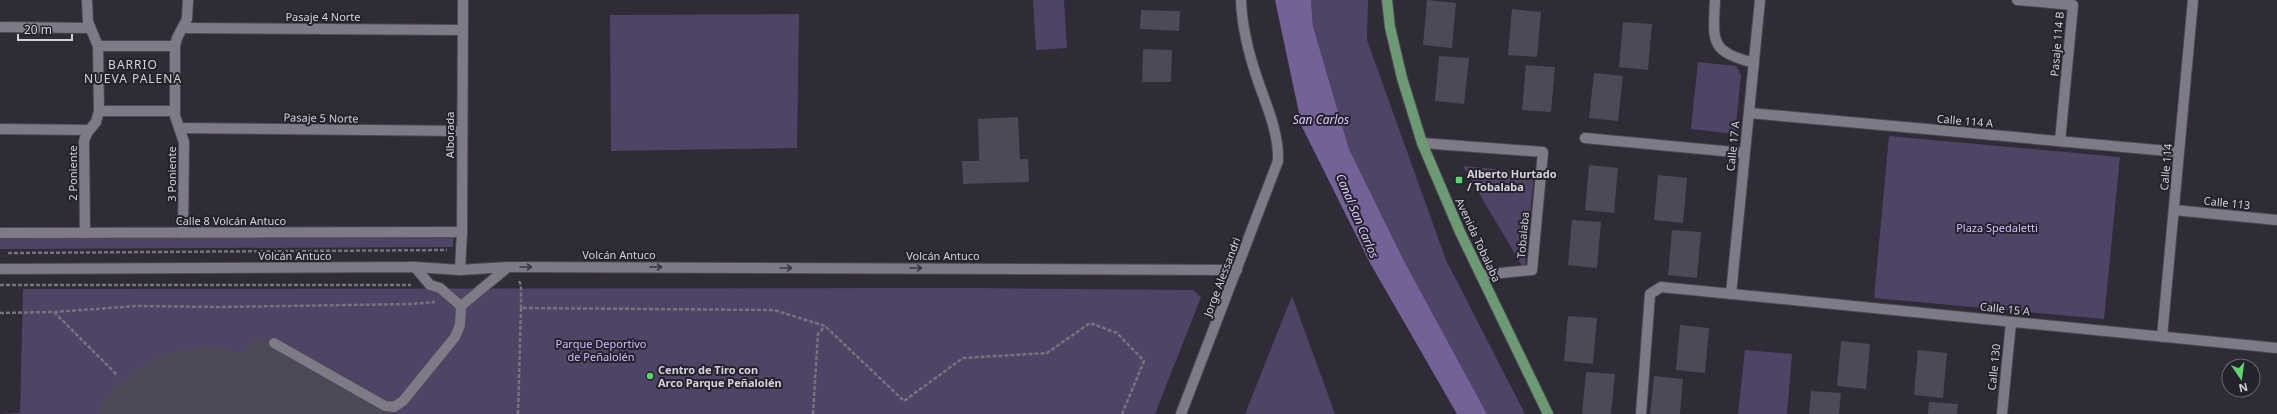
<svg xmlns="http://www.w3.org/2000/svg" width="2277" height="414" viewBox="0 0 2277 414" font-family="'Noto Sans',sans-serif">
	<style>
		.green { fill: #4f4466 }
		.water { fill: #746197 }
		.building { fill: #4d4956 }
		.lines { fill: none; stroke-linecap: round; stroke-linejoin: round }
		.minor-casing { stroke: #4c4852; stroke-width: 12 }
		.major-casing { stroke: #4c4852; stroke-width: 12 }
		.path { stroke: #76737d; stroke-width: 2.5; stroke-dasharray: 4 2; stroke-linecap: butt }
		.minor { stroke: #7e7a88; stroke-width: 10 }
		.major { stroke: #6c9a74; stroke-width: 10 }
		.oneway { stroke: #3b3744 }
		.poi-dot { fill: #5ed56c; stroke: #25212d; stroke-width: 1.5 }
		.labels { text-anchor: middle; stroke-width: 4; stroke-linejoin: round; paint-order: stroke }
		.street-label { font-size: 11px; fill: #d4d2d9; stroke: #25212d }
		.poi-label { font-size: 11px; font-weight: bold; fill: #d4d2d9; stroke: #25212d; text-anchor: start }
		.park-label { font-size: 11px; fill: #d1bcfd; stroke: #25212d }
		.neighbourhood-label { font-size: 12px; letter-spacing: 1px; fill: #d4d2d9; stroke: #25212d }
		.water-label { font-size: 12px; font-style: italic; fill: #dbcbfd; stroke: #25212d }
	</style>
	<rect width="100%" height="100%" fill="#2f2b37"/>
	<g class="green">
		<polygon points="1033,0 1064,0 1067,48 1036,50"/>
		<polygon points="1311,0 1368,0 1367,40 1446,260 1525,414 1487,414 1403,259 1349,149 1313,26"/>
		<polygon points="799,14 797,148 611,151 610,15"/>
		<polygon points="1698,62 1736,66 1741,75 1735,134 1691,129"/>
		<polygon points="1889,136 2120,157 2104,319 1874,298"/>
		<polygon points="1463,166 1534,173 1525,271"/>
		<polygon points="453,237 453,247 0,249 0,238"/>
		<polygon points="974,288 1193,290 1201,297 1155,414 0,414 20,413 23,289"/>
		<polygon points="1292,296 1335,414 1245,414"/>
		<polygon points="1745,350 1792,354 1787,414 1738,414"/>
	</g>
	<polygon class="water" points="1275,0 1311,0 1313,26 1349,149 1403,259 1487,414 1457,414 1370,263 1302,127"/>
	<g class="building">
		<polygon points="1427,0 1456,3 1452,48 1423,45"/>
		<polygon points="1512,9 1541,12 1537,57 1508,55"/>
		<polygon points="1141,10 1180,11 1179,31 1140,29"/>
		<polygon points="1623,22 1652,24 1648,70 1619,67"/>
		<polygon points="1143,49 1172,50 1171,82 1142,82"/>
		<polygon points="1439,56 1469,58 1464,104 1435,101"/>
		<polygon points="1526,65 1555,67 1551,112 1522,110"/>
		<polygon points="1594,73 1623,76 1618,121 1589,118"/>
		<polygon points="1018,117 1020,159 1028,159 1029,182 963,184 962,161 979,161 978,119"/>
		<polygon points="1589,165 1618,168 1614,213 1585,210"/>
		<polygon points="1658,175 1687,178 1683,223 1654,220"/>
		<polygon points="1572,220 1601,222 1597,268 1568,265"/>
		<polygon points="1672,230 1701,232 1697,278 1668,275"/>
		<polygon points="1568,316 1597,318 1593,364 1564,361"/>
		<polygon points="1680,325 1709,328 1705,373 1676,370"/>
		<polygon points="254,335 391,414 97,414 106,397 115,387 136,369 155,358 171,352 209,346 244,353"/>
		<polygon points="1841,341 1870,344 1866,389 1837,386"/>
		<polygon points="1918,350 1947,353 1943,398 1914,395"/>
		<polygon points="1586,372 1615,374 1611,414 1582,414"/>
		<polygon points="1654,376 1683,379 1680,414 1650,414"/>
		<polygon points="1811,391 1841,393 1839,414 1809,414"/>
		<polygon points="1929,402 1958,404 1957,414 1928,414"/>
	</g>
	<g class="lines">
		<defs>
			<g id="minor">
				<path d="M 1715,0 C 1713,43 1710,51 1754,63"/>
				<polyline points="2017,0 2073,5 2060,141"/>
				<polyline points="0,27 90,28"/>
				<polyline points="183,28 462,30"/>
				<polyline points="98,46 175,46"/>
				<polyline points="99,111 174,111"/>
				<polyline points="1749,113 2179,152"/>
				<polyline points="179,128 462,131"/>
				<polyline points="0,129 89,130"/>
				<polyline points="1585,138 1744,153"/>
				<polyline points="1422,143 1543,152 1532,270 1481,275"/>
				<polyline points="2174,210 2277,220"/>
				<polyline points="0,233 462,232"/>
				<polyline points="85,233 84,141 87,133 96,122 99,111 98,46 88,22 87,0"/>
				<polyline points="183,233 184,142 175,116 175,46 177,38 187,19 188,0"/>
				<polyline points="415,267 430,285 440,288 461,306 508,267"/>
				<polyline points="0,269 415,267 460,270 508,267 1237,270"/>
				<polyline points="460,270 462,232 463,0"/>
				<polyline points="1731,294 1760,0"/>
				<polyline points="2162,337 2193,0"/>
				<polyline points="274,343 385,406 394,407 403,401 455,337 460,325 461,306"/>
				<path d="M 1181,414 L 1278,161 C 1279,133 1267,107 1258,81 C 1249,55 1242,28 1241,0"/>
				<polyline points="1641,414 1650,294 1661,287 2277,348"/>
				<polyline points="2002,414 2011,322"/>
			</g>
			<polyline id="major" points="1387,0 1390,27 1402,78 1422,143 1460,232 1548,414"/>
		</defs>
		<use href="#minor" class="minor-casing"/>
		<use href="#major" class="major-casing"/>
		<g class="path">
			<polyline points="8,253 447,250"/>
			<polyline points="519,281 521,285 521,308"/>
			<polyline points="0,285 411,285"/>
			<polyline points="54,312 137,306 223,307 411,304 435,302"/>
			<polyline points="0,313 54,312 118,376"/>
			<polyline points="518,414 521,308 774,310 825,326 904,401 963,358 1047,353 1090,323 1117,333 1144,361 1122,414"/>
			<polyline points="813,414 818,334 825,326"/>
		</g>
		<use href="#minor" class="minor"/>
		<use href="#major" class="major"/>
	</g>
	<defs><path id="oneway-shaft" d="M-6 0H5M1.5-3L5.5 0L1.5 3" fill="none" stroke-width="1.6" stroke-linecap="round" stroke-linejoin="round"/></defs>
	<g class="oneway">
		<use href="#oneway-shaft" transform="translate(526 267)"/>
		<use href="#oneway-shaft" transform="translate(656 267)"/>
		<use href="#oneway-shaft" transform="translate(786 268)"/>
		<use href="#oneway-shaft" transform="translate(916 268)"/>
	</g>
	<g class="poi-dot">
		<rect x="1455" y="176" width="8" height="8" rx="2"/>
		<circle cx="650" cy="376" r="4"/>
	</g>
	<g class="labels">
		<g class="street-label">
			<text x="323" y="21">Pasaje 4 Norte</text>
			<text transform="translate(2057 44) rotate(-85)" y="4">Pasaje 114 B</text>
			<text transform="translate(321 118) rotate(1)" y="4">Pasaje 5 Norte</text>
			<text transform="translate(1965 121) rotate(5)" y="4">Calle 114 A</text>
			<text transform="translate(450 135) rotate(-90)" y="4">Alborada</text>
			<text transform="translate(1733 146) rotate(-84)" y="4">Calle 17 A</text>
			<text transform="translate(2166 167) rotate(-85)" y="4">Calle 114</text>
			<text transform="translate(73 173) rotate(-90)" y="4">2 Poniente</text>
			<text transform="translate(172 174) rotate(-90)" y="4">3 Poniente</text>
			<text transform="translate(2227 203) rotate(6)" y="4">Calle 113</text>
			<text x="231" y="225">Calle 8 Volcán Antuco</text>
			<text transform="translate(1523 235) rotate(-85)" y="4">Tobalaba</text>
			<text transform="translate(1478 240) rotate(65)" y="4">Avenida Tobalaba</text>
			<text x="619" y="259">Volcán Antuco</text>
			<text x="295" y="260">Volcán Antuco</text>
			<text x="943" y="260">Volcán Antuco</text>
			<text transform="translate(1222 277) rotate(-69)" y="4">Jorge Alessandri</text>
			<text transform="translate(2005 309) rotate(6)" y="4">Calle 15 A</text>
			<text transform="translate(1994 367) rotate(-84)" y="4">Calle 130</text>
		</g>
		<g class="poi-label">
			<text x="1467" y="178">Alberto Hurtado<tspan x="1467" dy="13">/ Tobalaba</tspan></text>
			<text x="658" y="374">Centro de Tiro con<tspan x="658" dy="13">Arco Parque Peñalolén</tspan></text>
		</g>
		<g class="park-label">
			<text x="1997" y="232">Plaza Spedaletti</text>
			<text x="601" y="348">Parque Deportivo<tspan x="601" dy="13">de Peñalolén</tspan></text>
		</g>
		<g class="neighbourhood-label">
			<text x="133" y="69">BARRIO<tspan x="133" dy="14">NUEVA PALENA</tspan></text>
		</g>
		<g class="water-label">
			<text x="1321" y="124">San Carlos</text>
			<text transform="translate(1357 216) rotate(67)" y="4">Canal San Carlos</text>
		</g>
	</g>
	<g transform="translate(2241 378) rotate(167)"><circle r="19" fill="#25212d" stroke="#6b6872"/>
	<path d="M0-3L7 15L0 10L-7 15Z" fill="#5ed56c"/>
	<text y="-6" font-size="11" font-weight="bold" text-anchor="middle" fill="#d4d2d9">N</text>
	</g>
	<path d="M18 34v6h54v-6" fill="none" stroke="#d4d2d9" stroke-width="2"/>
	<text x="24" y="34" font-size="12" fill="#d4d2d9" stroke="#25212d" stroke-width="3" paint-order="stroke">20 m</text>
</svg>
